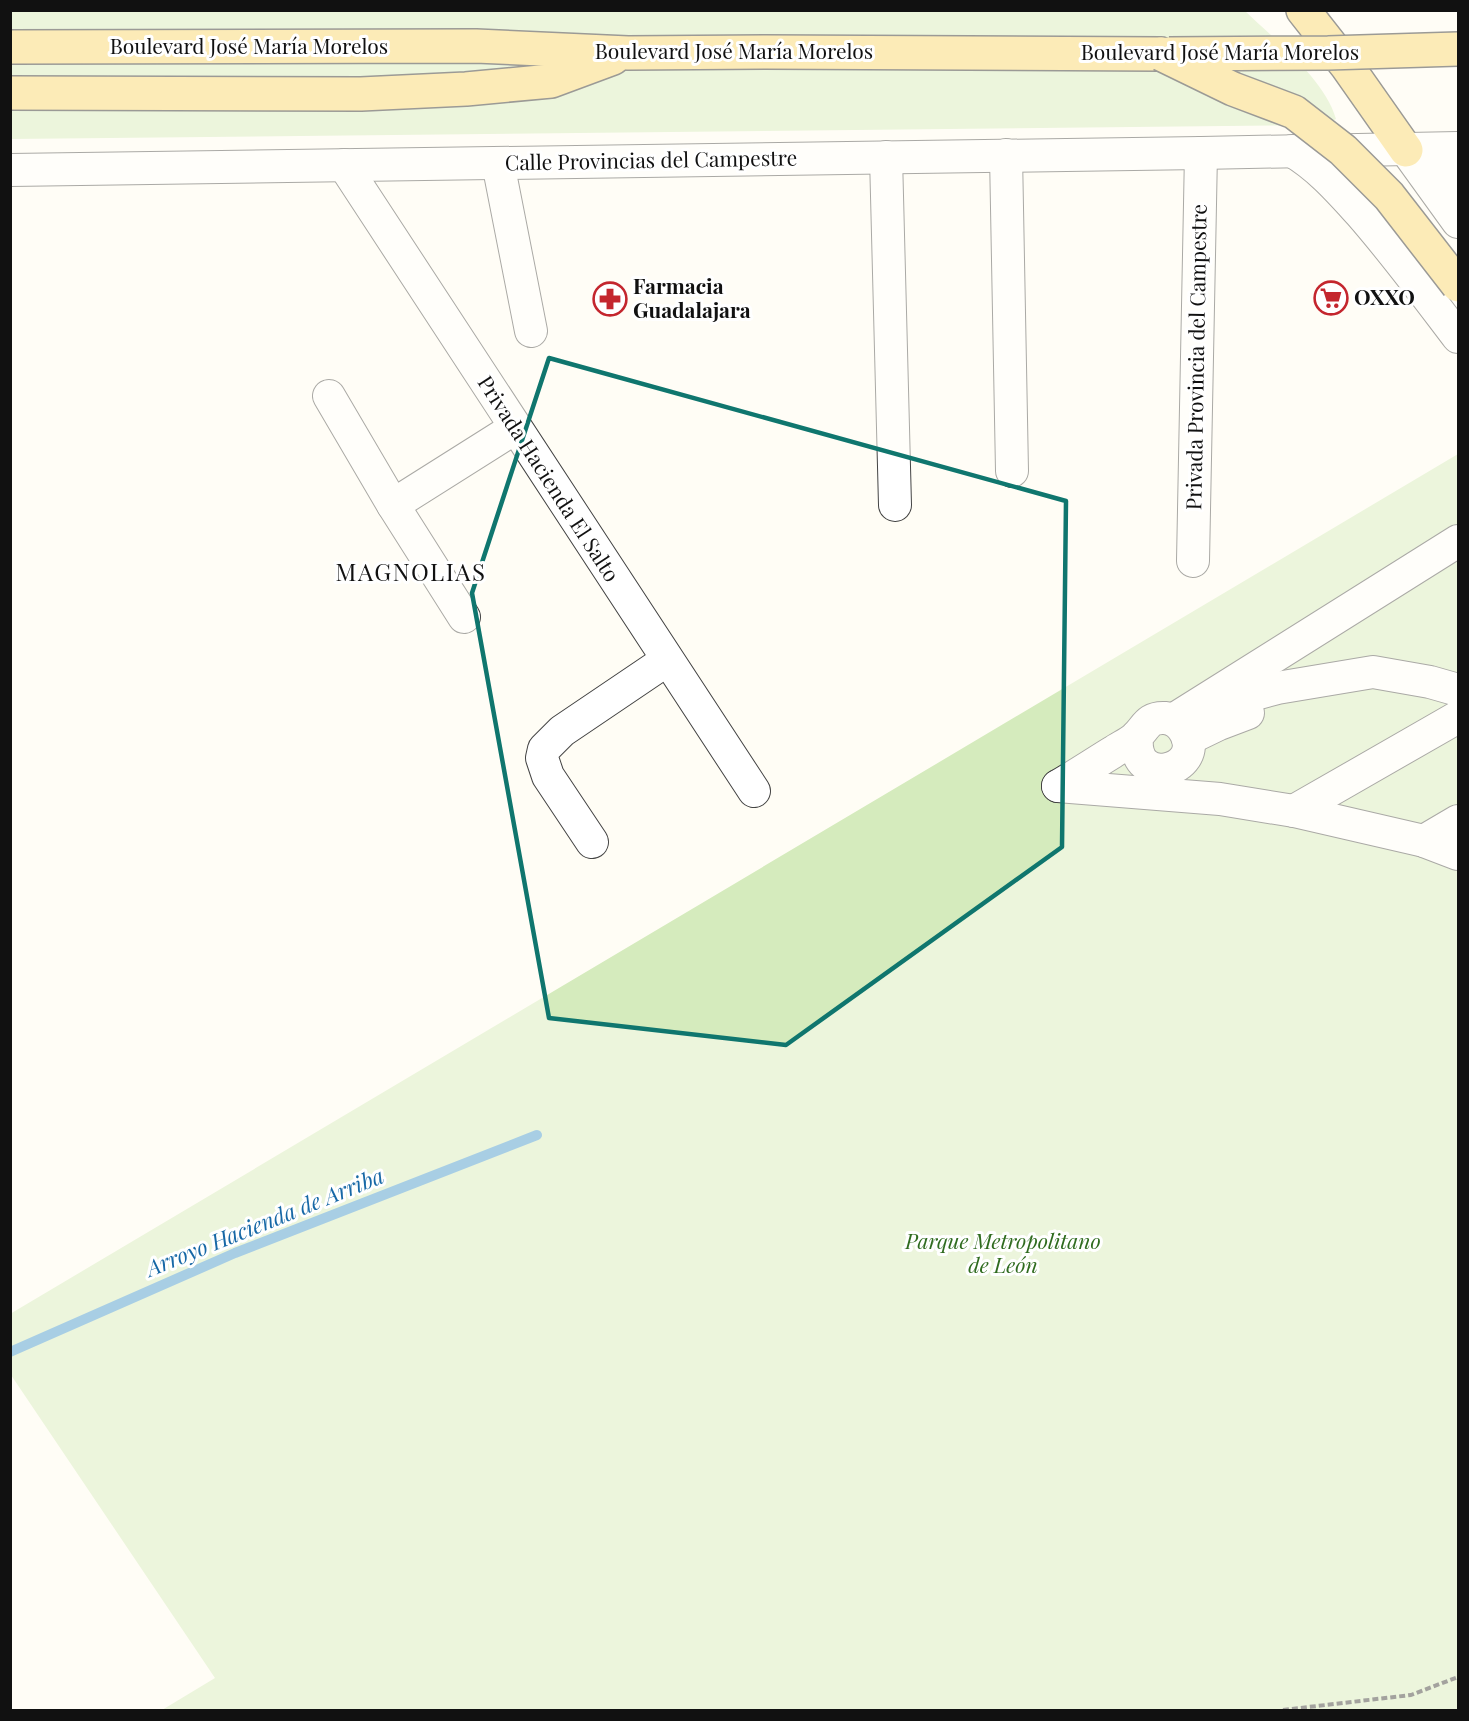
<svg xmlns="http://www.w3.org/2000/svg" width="1469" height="1721" viewBox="0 0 1469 1721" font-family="'Playfair Display',serif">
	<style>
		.green { fill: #d5ebbd }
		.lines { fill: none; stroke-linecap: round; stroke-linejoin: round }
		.stream { stroke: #3f96cf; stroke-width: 10 }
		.minor-casing { stroke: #444; stroke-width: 34 }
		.major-casing { stroke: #222; stroke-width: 36 }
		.path { stroke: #333; stroke-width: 4; stroke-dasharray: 6 3; stroke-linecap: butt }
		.minor { stroke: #fff; stroke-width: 32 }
		.major { stroke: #f9d66b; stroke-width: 33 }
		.major-bridge-casing { stroke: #222; stroke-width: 36; stroke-linecap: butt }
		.major-bridge { stroke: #f9d66b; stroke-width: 33 }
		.marked { fill: none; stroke: #0f766e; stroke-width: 4.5; stroke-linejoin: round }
		.labels { text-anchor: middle; stroke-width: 6; stroke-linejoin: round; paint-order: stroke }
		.street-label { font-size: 21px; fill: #111; stroke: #fff }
		.poi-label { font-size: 21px; font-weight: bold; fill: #111; stroke: #fff; text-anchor: start }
		.park-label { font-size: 21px; font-style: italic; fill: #2f6b1f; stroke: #fff }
		.water-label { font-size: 22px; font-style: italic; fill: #1768a6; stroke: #fff }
		.quarter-label { font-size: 24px; letter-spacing: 1.5px; fill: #111; stroke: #fff }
	</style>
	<rect width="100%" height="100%" fill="#fffdf5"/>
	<g class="green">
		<path d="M 10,11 L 1245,11 C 1274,39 1325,79 1336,119 L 1324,125 L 11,139 Z"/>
		<polygon points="1458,454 1458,1710 162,1710 215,1678 11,1375 10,1314"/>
	</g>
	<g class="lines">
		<polyline class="stream" points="10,1352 235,1253 537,1135"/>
		<defs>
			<g id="minor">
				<polyline points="1406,150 1458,222"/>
				<path d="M 1292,151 C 1319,167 1339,190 1360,213 C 1395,253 1426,295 1458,337"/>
				<polyline points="1006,155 1012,471"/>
				<polyline points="1415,155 1458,179"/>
				<polyline points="886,157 895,505"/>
				<polyline points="498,163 531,331"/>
				<polyline points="344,165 754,791"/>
				<polyline points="10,170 1201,153 1458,148"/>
				<polyline points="329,396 393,505 464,617"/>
				<polyline points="393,505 515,428"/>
				<polyline points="1193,561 1201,153"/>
				<polyline points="1217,708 1237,699 1277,688 1373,672 1430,682 1458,690"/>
				<polyline points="1173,720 1458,541"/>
				<polyline points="1188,739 1219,724 1248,713"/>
				<polyline points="1058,786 1220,799 1294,811 1424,841 1458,854"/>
				<path d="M 1058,786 C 1077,775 1095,763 1113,752 C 1120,747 1130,743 1136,737 C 1146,728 1147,717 1165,718 C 1175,719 1182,725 1186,734 C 1204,771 1132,790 1137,737"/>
				<polyline points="1294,811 1458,717"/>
				<polyline points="1424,841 1458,821"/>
				<polyline points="592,842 548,776 542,758 544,749 562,731 667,660"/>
			</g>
			<g id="major">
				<polyline points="1303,10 1347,66 1406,150"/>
				<polyline points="10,47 476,46 628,53 766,52 1161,54"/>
				<polyline points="10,93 361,94 466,89 551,81 613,58"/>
			</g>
		</defs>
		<use href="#minor" class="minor-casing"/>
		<use href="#major" class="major-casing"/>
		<polyline class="path" points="1283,1710 1411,1695 1458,1677"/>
		<use href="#minor" class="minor"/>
		<use href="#major" class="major"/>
		<defs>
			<g id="major-bridge">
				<polyline points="1161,54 1233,89 1294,112 1343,150 1389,196 1458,285"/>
				<polyline points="1169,54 1328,53 1458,49"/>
			</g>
		</defs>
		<use href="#major-bridge" class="major-bridge-casing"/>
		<use href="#major-bridge" class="major-bridge"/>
	</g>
	<path d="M0 0H1469V1721H0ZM 549,358 L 1066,501 L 1062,847 L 786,1045 L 549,1018 L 472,593 Z" fill="#fffdf5" fill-opacity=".55" fill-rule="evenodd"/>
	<path class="marked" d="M 549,358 L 1066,501 L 1062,847 L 786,1045 L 549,1018 L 472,593 Z"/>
	<defs>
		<symbol id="supermarket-ring" viewBox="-11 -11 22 22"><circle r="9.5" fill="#fff" stroke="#c4262e" stroke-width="1.5"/><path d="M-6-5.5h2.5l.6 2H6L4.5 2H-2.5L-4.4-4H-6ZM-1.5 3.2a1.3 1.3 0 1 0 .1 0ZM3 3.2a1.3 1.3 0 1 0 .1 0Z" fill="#c4262e"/></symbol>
		<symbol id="pharmacy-ring" viewBox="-11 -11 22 22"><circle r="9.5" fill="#fff" stroke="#c4262e" stroke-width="1.5"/><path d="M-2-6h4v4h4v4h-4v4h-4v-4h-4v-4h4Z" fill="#c4262e"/></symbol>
	</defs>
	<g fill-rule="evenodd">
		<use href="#supermarket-ring" x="1312" y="279" width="38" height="38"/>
		<use href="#pharmacy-ring" x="591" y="280" width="38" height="38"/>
	</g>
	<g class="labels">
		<g class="street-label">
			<text x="249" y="54">Boulevard José María Morelos</text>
			<text x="734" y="59">Boulevard José María Morelos</text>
			<text x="1220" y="60">Boulevard José María Morelos</text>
			<text transform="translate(651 161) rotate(-1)" y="7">Calle Provincias del Campestre</text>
			<text transform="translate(1197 357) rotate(-89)" y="7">Privada Provincia del Campestre</text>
			<text transform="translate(548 479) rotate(57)" y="7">Privada Hacienda El Salto</text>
		</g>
		<g class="poi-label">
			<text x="633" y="294">Farmacia<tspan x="633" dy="24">Guadalajara</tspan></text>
			<text x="1354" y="305">OXXO</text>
		</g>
		<g class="park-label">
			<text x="1003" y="1249">Parque Metropolitano<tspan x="1003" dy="24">de León</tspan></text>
		</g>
		<g class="water-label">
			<text transform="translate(265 1222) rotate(-22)" y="8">Arroyo Hacienda de Arriba</text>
		</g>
		<g class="quarter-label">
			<text x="411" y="581">MAGNOLIAS</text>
		</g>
	</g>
	<rect width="1469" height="1721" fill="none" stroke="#111111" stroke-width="24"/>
</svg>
